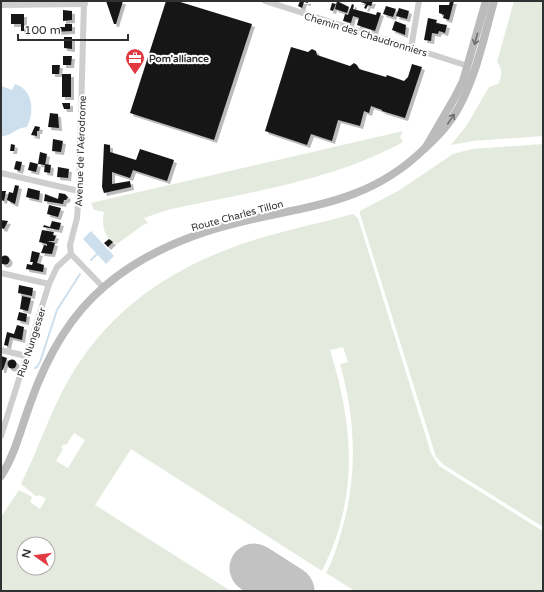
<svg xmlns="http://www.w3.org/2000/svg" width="544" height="592" viewBox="0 0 544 592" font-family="'Varela Round',sans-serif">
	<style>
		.green { fill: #e4eadd; fill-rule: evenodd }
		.water { fill: #cddfec }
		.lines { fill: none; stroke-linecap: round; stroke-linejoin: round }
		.stream { stroke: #cddfec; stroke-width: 2 }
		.runway { stroke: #c2c2c2; stroke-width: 49 }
		.building { fill: #181818; filter: url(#shadow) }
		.street { stroke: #cecece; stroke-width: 6 }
		.secondary { stroke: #bbb; stroke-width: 8 }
		.oneway { stroke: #6f6f6f }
		.labels { text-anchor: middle; stroke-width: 4; stroke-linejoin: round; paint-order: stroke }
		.street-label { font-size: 10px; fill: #313131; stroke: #fff }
		.poi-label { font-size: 10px; font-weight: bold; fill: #313131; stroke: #fff; text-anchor: start }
	</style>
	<defs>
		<filter id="shadow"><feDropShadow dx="3" dy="3" stdDeviation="0" flood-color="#0004"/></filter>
	</defs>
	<rect width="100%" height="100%" fill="#fff"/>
	<g class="green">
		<path d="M 514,1 L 543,1 L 543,136 L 473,141 L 451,145 L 467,125 L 489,87 L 498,84 C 502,75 503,70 497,62 Z"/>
		<path d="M 403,131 L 400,137 L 403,142 C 330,182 247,192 167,210 L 144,218 L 148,223 L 143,225 L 117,244 C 104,240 101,223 104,212 L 94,210 L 91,203 Z"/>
		<polygon points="543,144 543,527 444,465 436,457 360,214 360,211 398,191 453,154 472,149"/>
		<path d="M 353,214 L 358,218 L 431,453 L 439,466 L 543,531 L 543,591 L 355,591 L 326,573 C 333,560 337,547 341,533 C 358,477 356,420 340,364 L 348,362 L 343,347 L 330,350 C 354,427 359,497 322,571 L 131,449 L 95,505 L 231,591 L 1,591 L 1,517 L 19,490 L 32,497 L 30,502 L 40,509 L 46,499 L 40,495 L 36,496 L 21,484 C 38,450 50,412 69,379 C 110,309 169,269 245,243 C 280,231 318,224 353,214 ZM 74,433 L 85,440 L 68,468 L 56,461 L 63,449 L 61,447 L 64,444 L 66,445 ZM 24,544 L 48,544 L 48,568 L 24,568 Z"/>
	</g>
	<g class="water">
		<path d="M 15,84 C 33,89 35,113 27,127 C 17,127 10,137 1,136 L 1,86 L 12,90 Z"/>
		<polygon points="91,231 114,256 106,264 83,239"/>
	</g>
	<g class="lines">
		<g class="stream">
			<polyline points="91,260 97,254"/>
			<polyline points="35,368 37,367 40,362 57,310 80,274"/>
		</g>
		<polyline class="runway" points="254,568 290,591"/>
	</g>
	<g class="building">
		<polygon points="106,1 123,1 116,24 114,24"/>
		<polygon points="166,1 177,1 252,24 214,140 130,113"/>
		<polygon points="300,1 308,1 308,3 304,2 302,8 298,6"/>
		<polygon points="337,1 349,7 347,13 335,9"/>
		<polygon points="358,1 373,1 371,6 368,5 366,9 364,8 366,4"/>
		<polygon points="450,1 454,1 449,20 443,18 444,15 439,13 439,5 449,5"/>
		<polygon points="332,3 336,4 333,11 330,10"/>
		<polygon points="352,4 354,5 353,9 376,15 377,12 381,13 375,31 357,25 359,18 353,16 351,23 343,21 345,14 348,15"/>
		<polygon points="386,6 396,9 393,17 383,14"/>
		<polygon points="399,8 409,11 407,19 396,16"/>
		<polygon points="63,10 72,11 72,20 63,21"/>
		<polygon points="11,14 24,14 24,31 21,31 21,24 11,24"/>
		<polygon points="428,18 437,20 436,23 447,25 445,33 439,31 438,34 432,33 431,41 424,40"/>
		<polygon points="395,21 406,25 405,35 392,30"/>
		<polygon points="65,24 72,24 72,31 53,32 53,27 65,27"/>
		<polygon points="64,37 72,37 72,49 64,48"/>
		<polygon points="291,47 308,52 312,49 316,51 317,55 350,66 354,63 357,65 359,69 386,77 387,75 404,81 408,77 412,64 422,67 405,118 382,111 382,110 371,106 369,113 364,111 360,126 338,120 332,141 311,134 307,145 265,131"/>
		<polygon points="63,56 72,56 71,65 63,65"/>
		<polygon points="52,65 60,65 59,74 52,74"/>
		<rect x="62" y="74" width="9" height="23"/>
		<polygon points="62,103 70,103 70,109 64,109"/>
		<polygon points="50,113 58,114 59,128 48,127"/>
		<polygon points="35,126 40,127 39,131 37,131 37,136 31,135"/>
		<polygon points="53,139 63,141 61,152 52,151"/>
		<polygon points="11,144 15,145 14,151 10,151"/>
		<polygon points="104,144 110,145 110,152 136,160 140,149 174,160 167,181 133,170 130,178 112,172 112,184 130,181 131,187 104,193 102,187"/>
		<polygon points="40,152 47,154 45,165 38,164"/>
		<polygon points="16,161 22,162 20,171 14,169"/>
		<polygon points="30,162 38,164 36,172 28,170"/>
		<polygon points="45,164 51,165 50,173 44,172"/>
		<polygon points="58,167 69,169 68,178 57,177"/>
		<polygon points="15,185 19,186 15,204 7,200 9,192 13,193"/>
		<polygon points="28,188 40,191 39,200 26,197"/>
		<polygon points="1,191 6,191 4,201 1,200"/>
		<polygon points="59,193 65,194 68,197 66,200 64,200 63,204 44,201 45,194 58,199"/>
		<polygon points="49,205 61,208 58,217 47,214"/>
		<polygon points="1,220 8,221 4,229 1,228"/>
		<polygon points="52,221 61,223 59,230 43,227 44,225 50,227"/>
		<polygon points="42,230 54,232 53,235 56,236 54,241 47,241 55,243 52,254 41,253 44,245 47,246 47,244 39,242"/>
		<polygon points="109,239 113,242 108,247 104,243"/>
		<polygon points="32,251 40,253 37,263 44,265 43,272 26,269 27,264 32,265 33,262 30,262"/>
		<circle cx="5" cy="260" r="4.5"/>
		<polygon points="19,285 33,288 32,296 18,293"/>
		<polygon points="22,296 31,298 28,311 20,309"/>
		<polygon points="19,312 27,314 26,322 17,320"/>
		<polygon points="17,325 24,327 22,340 10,337 8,346 4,345 7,332 14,334"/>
		<polygon points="1,356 7,358 3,370 1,370"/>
		<circle cx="12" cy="364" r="4.5"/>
	</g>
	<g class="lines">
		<g class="street">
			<polyline points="84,1 79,191 77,218 70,245 71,254 103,287"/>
			<polyline points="265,1 468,66"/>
			<polyline points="1,5 85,4"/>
			<polyline points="411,48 419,1"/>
			<polyline points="1,173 79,191"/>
			<polyline points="1,273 49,284"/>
			<polyline points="1,350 26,356"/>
			<polyline points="1,436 49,284 57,267 71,254"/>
		</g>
		<g class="secondary">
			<polyline points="426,147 455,97 463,81 486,1"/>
			<path d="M 1,476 C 15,455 21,428 30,404 C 45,361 69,316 105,286 C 134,261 169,244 205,232 C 285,205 359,213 424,149 C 438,136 450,124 459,107 C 477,73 484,37 494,1"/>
		</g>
	</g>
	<defs><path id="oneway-shaft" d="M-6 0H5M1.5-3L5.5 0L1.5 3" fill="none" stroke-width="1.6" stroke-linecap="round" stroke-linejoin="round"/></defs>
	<g class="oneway">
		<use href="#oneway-shaft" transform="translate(476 39) rotate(105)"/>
		<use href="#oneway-shaft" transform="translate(451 119) rotate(-56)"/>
	</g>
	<defs>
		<symbol id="office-pin" viewBox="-11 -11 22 30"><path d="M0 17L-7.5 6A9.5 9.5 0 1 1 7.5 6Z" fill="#e13a42" stroke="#fff"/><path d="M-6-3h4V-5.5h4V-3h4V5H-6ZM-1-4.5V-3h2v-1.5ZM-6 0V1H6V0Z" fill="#fff"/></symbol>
	</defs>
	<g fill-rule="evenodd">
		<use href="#office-pin" x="124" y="47" width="22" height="30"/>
	</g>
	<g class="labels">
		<g class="street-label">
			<text transform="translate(366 34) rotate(17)" y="4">Chemin des Chaudronniers</text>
			<text transform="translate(80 151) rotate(-88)" y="4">Avenue de l'Aérodrome</text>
			<text transform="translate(237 215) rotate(-15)" y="4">Route Charles Tillon</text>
			<text transform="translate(31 342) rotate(-72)" y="4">Rue Nungesser</text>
		</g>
		<g class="poi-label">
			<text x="149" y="62">Pom'alliance</text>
		</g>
	</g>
	<rect width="544" height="592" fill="none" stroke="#313131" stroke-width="4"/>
	<g transform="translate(36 556) rotate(284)"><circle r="19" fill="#ffffff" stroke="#adadad"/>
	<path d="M0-3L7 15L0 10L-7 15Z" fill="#e13a42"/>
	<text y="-6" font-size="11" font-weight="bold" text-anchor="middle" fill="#313131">N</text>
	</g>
	<path d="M18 34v6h110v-6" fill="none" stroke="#313131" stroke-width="2"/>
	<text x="24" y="34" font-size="12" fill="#313131" stroke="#ffffff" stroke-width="3" paint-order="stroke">100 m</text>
</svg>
